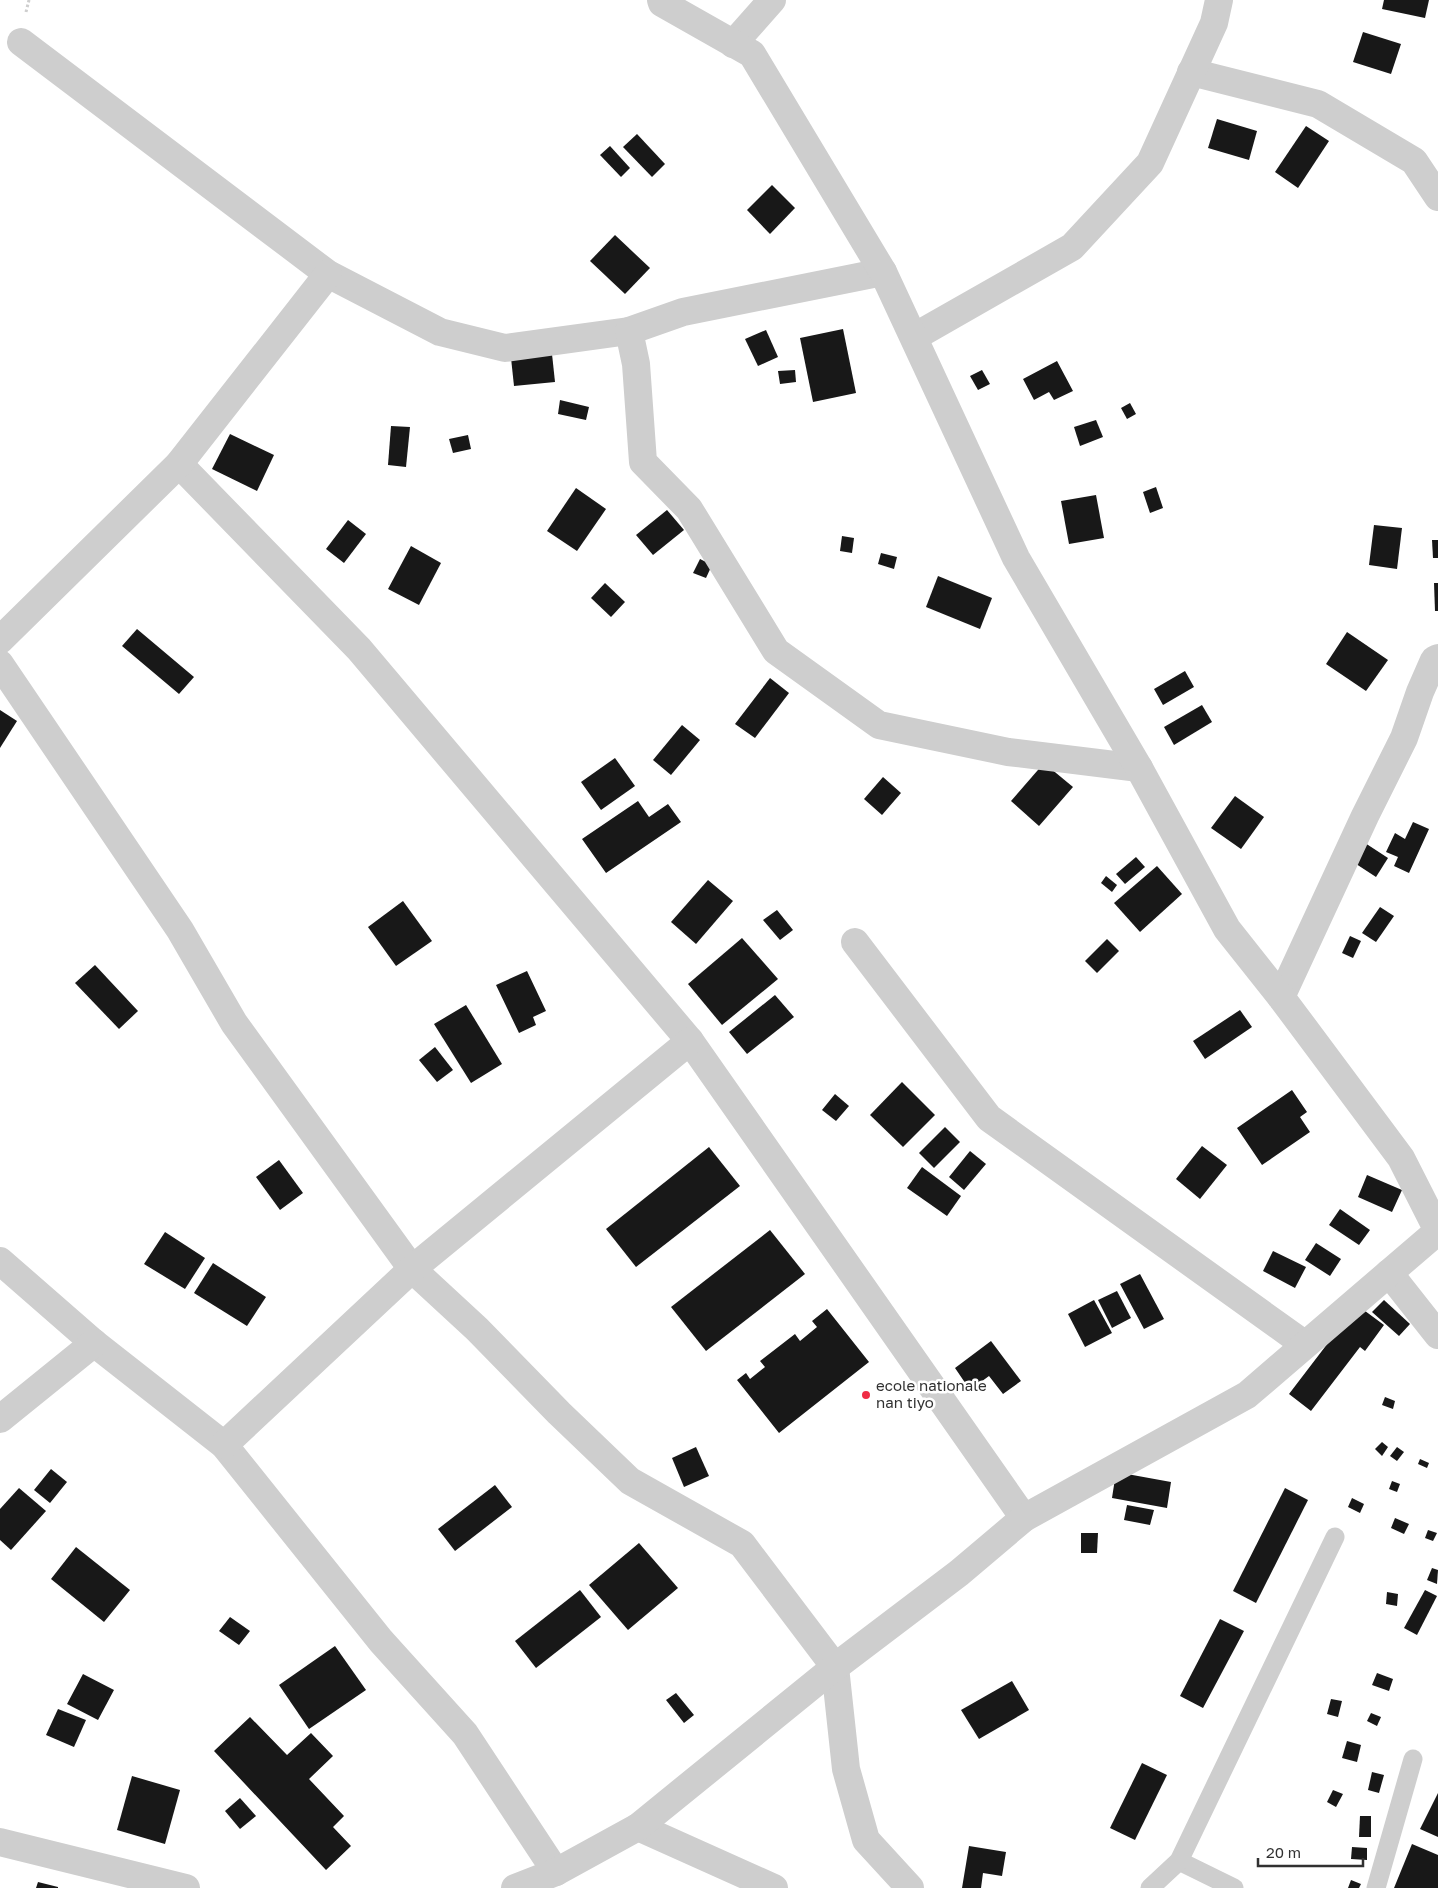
<svg xmlns="http://www.w3.org/2000/svg" width="1438" height="1888" viewBox="0 0 1438 1888" font-family="'Golos Text',sans-serif">
	<style>
		.building { fill: #181818 }
		.lines { fill: none; stroke-linecap: round; stroke-linejoin: round }
		.path { stroke: #cecece; stroke-width: 3; stroke-dasharray: 2.5 2.5; stroke-linecap: butt }
		.service { stroke: #cecece; stroke-width: 19 }
		.minor { stroke: #cecece; stroke-width: 28 }
		.poi-dot { fill: #ef2c45; stroke: #fff; stroke-width: 2 }
		.labels { text-anchor: middle; stroke-width: 5; stroke-linejoin: round; paint-order: stroke }
		.poi-label { font-size: 15px; fill: #313131; stroke: #fff; text-anchor: start }
	</style>
	<rect width="100%" height="100%" fill="#fff"/>
	<g class="building">
		<polygon points="1384,0 1429,0 1425,18 1382,9"/>
		<polygon points="1363,32 1401,44 1391,74 1353,62"/>
		<polygon points="1217,119 1257,131 1249,160 1208,148"/>
		<polygon points="1306,126 1329,141 1298,188 1275,172"/>
		<polygon points="637,134 665,164 652,177 623,147"/>
		<polygon points="610,146 630,168 621,177 600,155"/>
		<polygon points="772,185 795,208 770,234 747,210"/>
		<polygon points="615,235 650,268 625,294 590,261"/>
		<polygon points="843,329 856,393 813,402 800,338"/>
		<polygon points="766,330 778,357 758,366 745,339"/>
		<polygon points="552,354 555,382 514,386 511,358"/>
		<polygon points="1057,361 1073,391 1054,400 1049,392 1034,400 1023,379"/>
		<polygon points="795,370 796,382 780,384 778,371"/>
		<polygon points="982,370 990,384 978,390 970,376"/>
		<polygon points="560,400 589,407 586,420 558,414"/>
		<polygon points="1130,403 1136,414 1127,419 1121,408"/>
		<polygon points="1096,420 1103,437 1080,446 1074,427"/>
		<polygon points="391,426 410,427 406,467 388,465"/>
		<polygon points="230,434 274,455 257,491 212,469"/>
		<polygon points="468,435 471,449 453,453 449,439"/>
		<polygon points="1156,487 1163,508 1150,513 1143,492"/>
		<polygon points="576,488 606,509 577,551 547,531"/>
		<polygon points="1096,495 1104,538 1069,544 1061,501"/>
		<polygon points="667,510 684,530 653,555 636,535"/>
		<polygon points="348,520 366,534 344,563 326,549"/>
		<polygon points="1374,525 1402,528 1397,569 1369,565"/>
		<polygon points="842,536 854,538 852,553 840,551"/>
		<polygon points="1432,540 1438,540 1438,558 1433,558"/>
		<polygon points="411,546 441,563 419,605 388,589"/>
		<polygon points="881,553 897,557 894,569 878,564"/>
		<polygon points="700,559 712,565 706,578 693,573"/>
		<polygon points="938,576 992,598 980,629 926,607"/>
		<polygon points="605,583 625,602 611,617 591,598"/>
		<polygon points="1434,583 1438,583 1438,611 1435,611"/>
		<polygon points="137,629 194,677 179,694 122,646"/>
		<polygon points="1347,632 1388,660 1366,691 1326,664"/>
		<polygon points="1185,671 1194,687 1163,705 1154,689"/>
		<polygon points="770,678 789,693 755,738 735,724"/>
		<polygon points="1202,705 1212,722 1174,745 1164,727"/>
		<polygon points="0,710 17,721 0,748"/>
		<polygon points="682,725 700,740 671,775 653,760"/>
		<polygon points="615,758 635,786 601,810 581,782"/>
		<polygon points="1044,763 1073,787 1039,826 1011,801"/>
		<polygon points="883,777 901,793 882,815 864,799"/>
		<polygon points="1235,796 1264,817 1241,849 1211,828"/>
		<polygon points="638,801 649,817 668,804 681,822 606,873 582,839"/>
		<polygon points="1413,822 1429,829 1409,873 1394,866 1398,857 1386,852 1395,833 1405,839"/>
		<polygon points="1362,841 1388,858 1376,877 1350,860"/>
		<polygon points="1136,857 1145,867 1125,884 1116,874"/>
		<polygon points="1157,866 1182,894 1140,932 1114,903"/>
		<polygon points="1106,876 1117,885 1112,892 1101,883"/>
		<polygon points="708,880 733,901 696,944 671,922"/>
		<polygon points="403,901 432,941 396,966 368,927"/>
		<polygon points="1380,907 1394,916 1376,942 1362,933"/>
		<polygon points="777,910 793,930 780,940 763,920"/>
		<polygon points="1350,936 1361,941 1353,958 1342,953"/>
		<polygon points="742,938 778,979 722,1025 688,984"/>
		<polygon points="1107,939 1119,951 1097,973 1085,961"/>
		<polygon points="95,965 138,1011 119,1029 75,983"/>
		<polygon points="527,971 546,1011 533,1017 536,1025 519,1033 496,985"/>
		<polygon points="775,995 794,1017 747,1054 729,1032"/>
		<polygon points="466,1005 502,1064 471,1083 434,1024"/>
		<polygon points="1240,1010 1252,1027 1205,1059 1193,1041"/>
		<polygon points="435,1047 453,1070 437,1082 419,1060"/>
		<polygon points="902,1082 935,1115 903,1147 870,1115"/>
		<polygon points="1292,1090 1307,1112 1300,1117 1310,1132 1262,1165 1237,1128"/>
		<polygon points="835,1094 849,1106 836,1121 822,1110"/>
		<polygon points="945,1127 960,1142 934,1168 919,1153"/>
		<polygon points="1202,1146 1227,1165 1200,1199 1176,1179"/>
		<polygon points="709,1147 740,1186 636,1267 606,1229"/>
		<polygon points="970,1151 986,1164 964,1190 949,1177"/>
		<polygon points="279,1160 303,1193 280,1210 256,1177"/>
		<polygon points="922,1167 961,1196 947,1216 907,1188"/>
		<polygon points="1367,1175 1402,1190 1392,1212 1358,1197"/>
		<polygon points="1340,1209 1370,1230 1359,1245 1329,1225"/>
		<polygon points="770,1230 805,1274 706,1351 671,1307"/>
		<polygon points="165,1232 205,1258 185,1289 144,1264"/>
		<polygon points="1316,1243 1341,1259 1330,1276 1305,1260"/>
		<polygon points="1273,1251 1306,1267 1295,1288 1263,1271"/>
		<polygon points="213,1263 266,1297 247,1326 194,1293"/>
		<polygon points="1140,1274 1164,1319 1144,1329 1120,1284"/>
		<polygon points="1117,1291 1131,1318 1112,1328 1098,1300"/>
		<polygon points="1094,1300 1112,1333 1085,1347 1068,1314"/>
		<polygon points="1384,1300 1410,1324 1399,1336 1372,1312"/>
		<polygon points="1357,1305 1384,1325 1365,1351 1360,1347 1311,1411 1289,1394"/>
		<polygon points="827,1309 869,1362 779,1433 737,1380 746,1373 750,1379 765,1367 760,1361 795,1334 800,1341 817,1327 812,1321"/>
		<polygon points="991,1341 1021,1381 1003,1394 989,1376 970,1390 955,1368"/>
		<polygon points="1385,1397 1395,1401 1393,1409 1382,1405"/>
		<polygon points="1382,1442 1388,1447 1382,1456 1375,1449"/>
		<polygon points="696,1447 709,1476 684,1487 672,1458"/>
		<polygon points="1397,1447 1404,1452 1397,1461 1390,1456"/>
		<polygon points="1420,1459 1429,1463 1427,1468 1418,1464"/>
		<polygon points="51,1469 67,1482 50,1503 34,1490"/>
		<polygon points="1116,1472 1171,1482 1167,1508 1112,1498"/>
		<polygon points="1392,1481 1400,1484 1397,1492 1389,1489"/>
		<polygon points="495,1485 512,1507 455,1551 438,1529"/>
		<polygon points="19,1488 46,1511 11,1550 0,1540 0,1509"/>
		<polygon points="1285,1488 1308,1500 1256,1603 1233,1591"/>
		<polygon points="1352,1498 1364,1504 1360,1513 1348,1507"/>
		<polygon points="1127,1505 1154,1510 1150,1525 1124,1520"/>
		<polygon points="1395,1518 1409,1524 1404,1534 1391,1528"/>
		<polygon points="1428,1530 1437,1533 1433,1541 1425,1538"/>
		<polygon points="1081,1533 1098,1533 1097,1553 1081,1553"/>
		<polygon points="639,1543 678,1588 628,1630 589,1585"/>
		<polygon points="76,1547 130,1590 104,1622 51,1579"/>
		<polygon points="1432,1568 1438,1570 1437,1584 1427,1580"/>
		<polygon points="580,1590 601,1617 536,1668 515,1641"/>
		<polygon points="1425,1590 1437,1596 1417,1635 1404,1628"/>
		<polygon points="1387,1592 1398,1594 1397,1606 1386,1604"/>
		<polygon points="230,1617 250,1631 239,1645 219,1631"/>
		<polygon points="1220,1619 1244,1631 1203,1708 1180,1696"/>
		<polygon points="335,1646 366,1690 309,1729 279,1685"/>
		<polygon points="1377,1673 1393,1679 1389,1691 1372,1685"/>
		<polygon points="83,1674 114,1690 98,1720 67,1704"/>
		<polygon points="1012,1681 1029,1710 979,1739 961,1710"/>
		<polygon points="676,1693 694,1715 684,1723 666,1700"/>
		<polygon points="1331,1699 1342,1701 1338,1717 1327,1714"/>
		<polygon points="58,1709 86,1720 74,1747 46,1735"/>
		<polygon points="1371,1713 1381,1717 1377,1726 1367,1721"/>
		<polygon points="250,1717 287,1755 311,1733 333,1756 309,1779 344,1816 333,1827 351,1846 326,1870 214,1751"/>
		<polygon points="1347,1741 1361,1745 1357,1762 1342,1758"/>
		<polygon points="1142,1763 1167,1775 1135,1840 1110,1828"/>
		<polygon points="1372,1772 1384,1775 1379,1793 1368,1790"/>
		<polygon points="132,1776 180,1790 165,1844 117,1830"/>
		<polygon points="1333,1790 1343,1794 1336,1807 1327,1802"/>
		<polygon points="1438,1793 1438,1837 1420,1829"/>
		<polygon points="240,1798 256,1816 240,1829 225,1811"/>
		<polygon points="1360,1816 1371,1816 1371,1837 1359,1837"/>
		<polygon points="1412,1844 1438,1855 1438,1888 1394,1888"/>
		<polygon points="969,1846 1006,1852 1002,1876 983,1873 981,1888 962,1888"/>
		<polygon points="1352,1847 1367,1848 1367,1860 1351,1859"/>
		<polygon points="1351,1880 1361,1884 1359,1888 1348,1888"/>
		<polygon points="38,1882 58,1887 58,1888 36,1888"/>
	</g>
	<g class="lines">
		<polyline class="path" points="26,12 29,0"/>
		<g class="service">
			<polyline points="1179,1861 1234,1888"/>
			<polyline points="1150,1888 1179,1861 1335,1537"/>
			<polyline points="1376,1888 1413,1759"/>
		</g>
		<g class="minor">
			<polyline points="21,42 328,274 440,332 505,348 629,331"/>
			<polyline points="733,44 772,0"/>
			<polyline points="1191,72 1318,104 1414,161 1438,197"/>
			<polyline points="883,272 683,312 629,331 636,364 643,462 689,509 776,651 879,725 1008,752 1139,768"/>
			<polyline points="914,337 1072,247 1150,163 1214,23 1219,0"/>
			<polyline points="179,464 359,649 690,1041 1024,1518"/>
			<polyline points="0,640 179,464 328,274"/>
			<polyline points="0,664 180,930 234,1023 412,1269 477,1329 559,1413 630,1481 742,1544 835,1667 846,1769 866,1840 910,1888"/>
			<polyline points="855,942 989,1118 1304,1344"/>
			<polyline points="1281,997 1365,816 1404,738 1420,692 1434,660 1438,658"/>
			<polyline points="0,1261 94,1343 224,1445 381,1641 465,1734 556,1872"/>
			<polyline points="1389,1273 1438,1335"/>
			<polyline points="0,1419 94,1343"/>
			<polyline points="224,1445 412,1269 690,1041"/>
			<polyline points="638,1827 774,1888"/>
			<polyline points="0,1842 186,1888"/>
			<polyline points="515,1888 556,1872 638,1827 835,1667 959,1573 1024,1518 1247,1395 1438,1231 1401,1158 1281,997 1227,929 1139,768 1016,558 883,272 752,54 662,3 661,0"/>
		</g>
	</g>
	<circle class="poi-dot" cx="866" cy="1395" r="5"/>
	<g class="labels">
		<g class="poi-label">
			<text x="876" y="1391">ecole nationale<tspan x="876" dy="17">nan tiyo</tspan></text>
		</g>
	</g>
	<path d="M1258 1858v8h105v-8" fill="none" stroke="#313131" stroke-width="2.5"/>
	<text x="1266" y="1858" font-size="15" fill="#313131" stroke="#ffffff" stroke-width="4" paint-order="stroke">20 m</text>
</svg>
